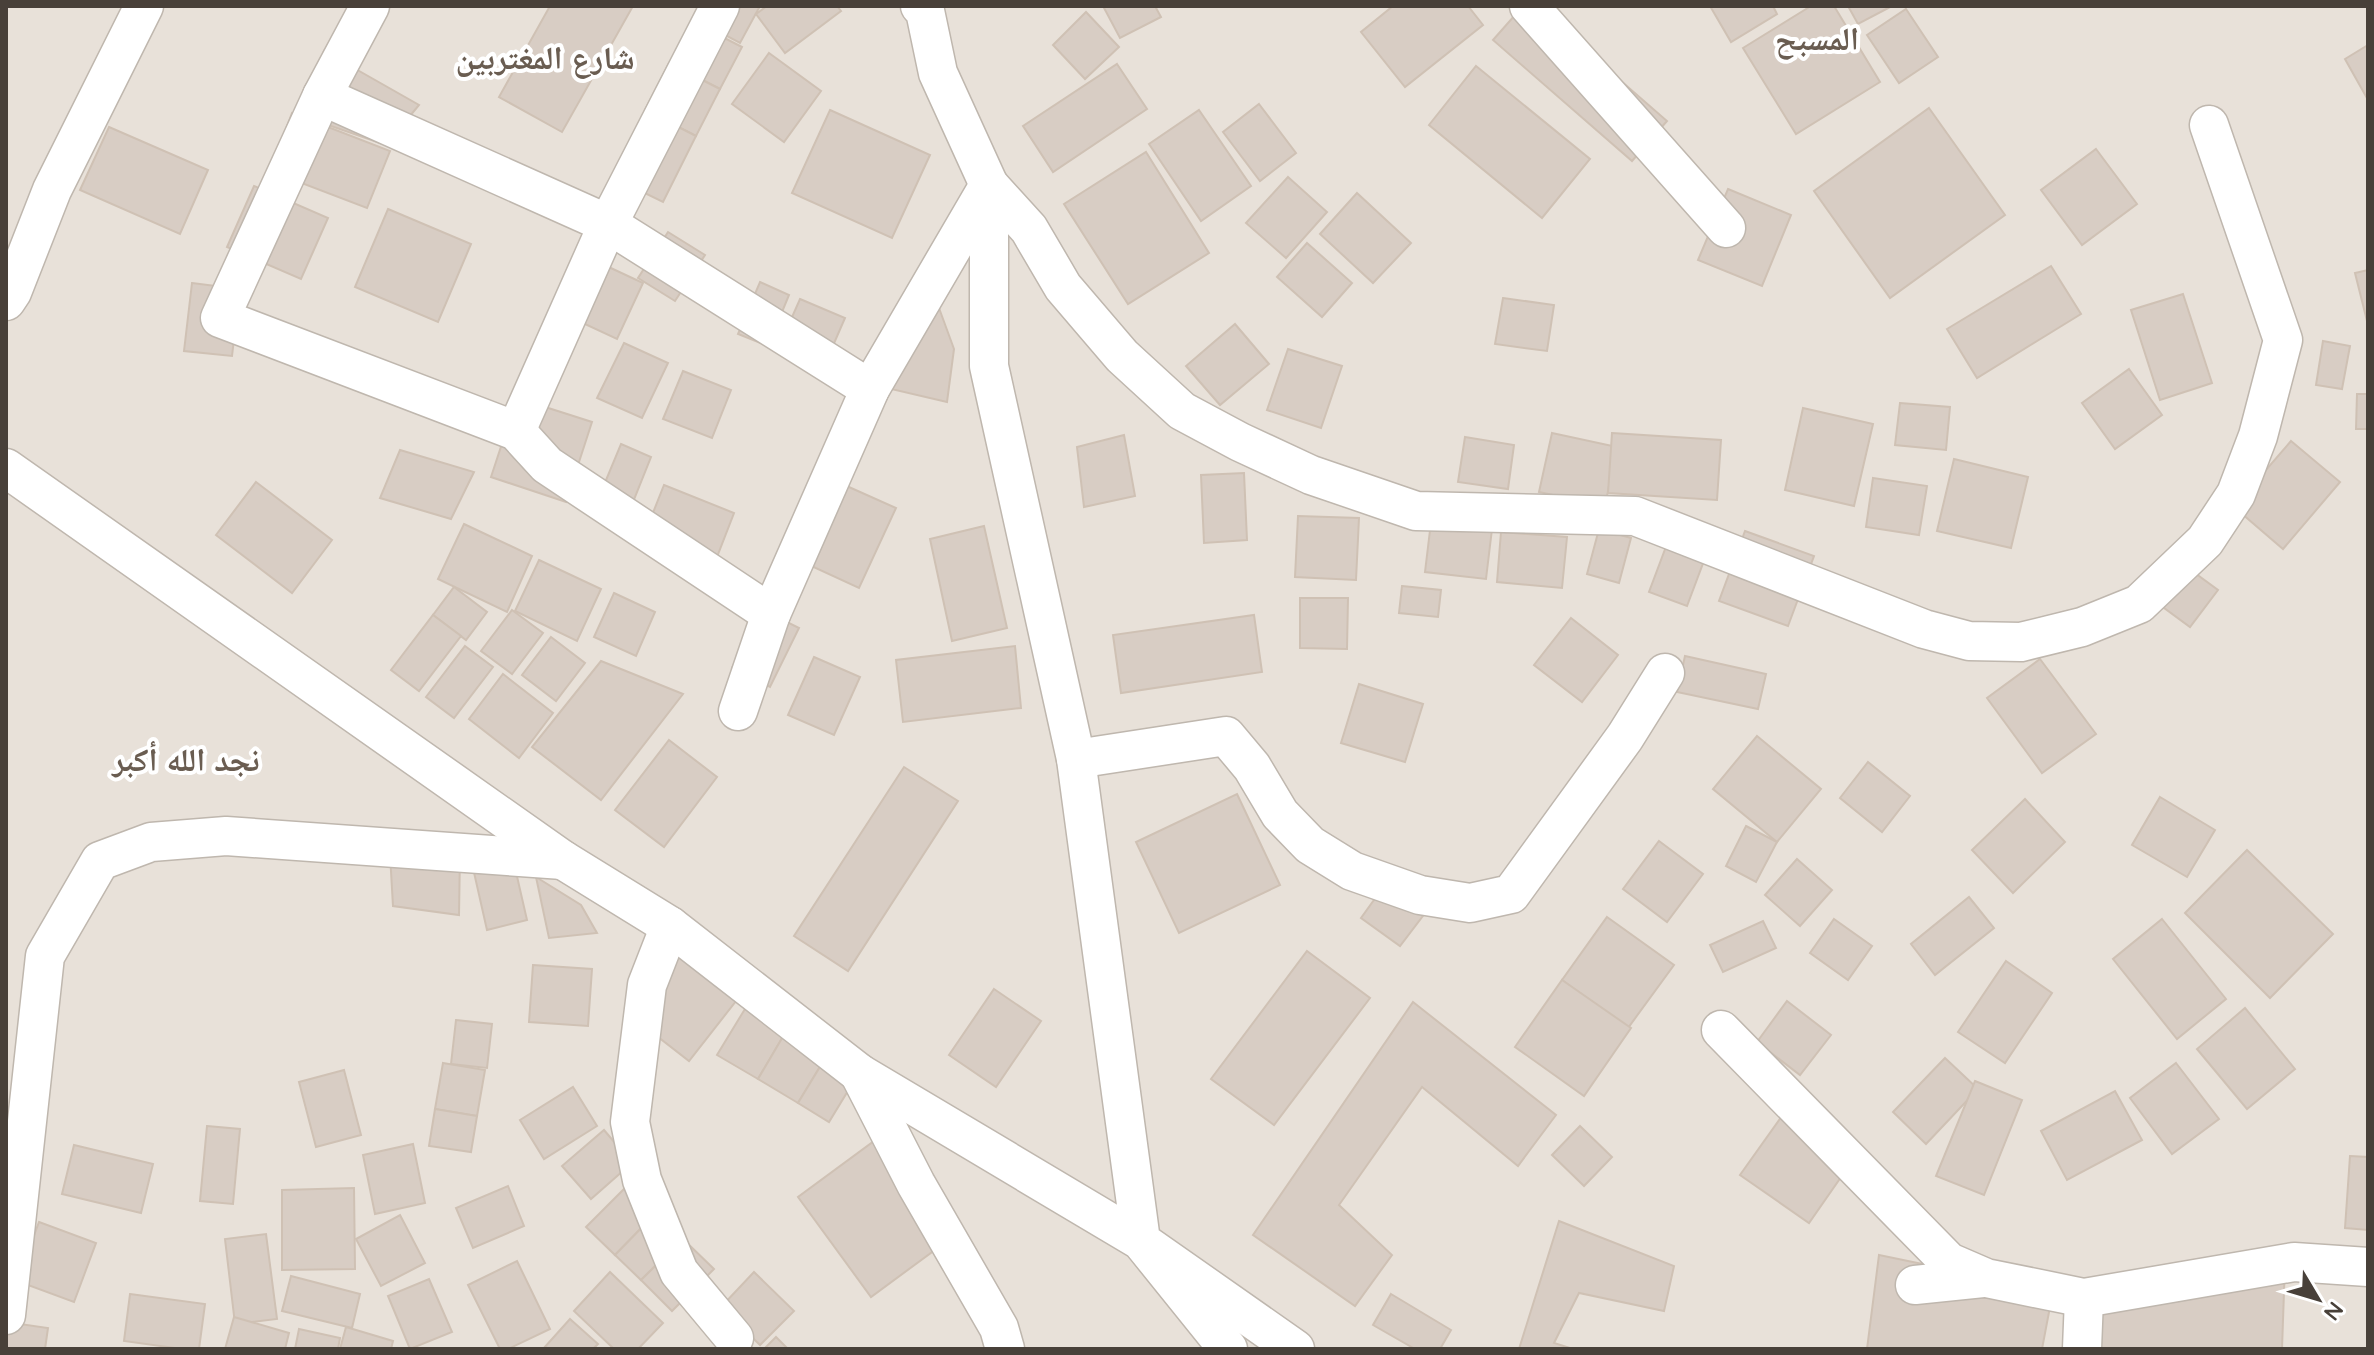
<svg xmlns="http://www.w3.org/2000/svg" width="2374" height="1355" viewBox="0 0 2374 1355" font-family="Quicksand,'Noto Naskh Arabic',sans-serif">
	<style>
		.residential { fill: #e8e1d9 }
		.building { fill: #d8cdc4; stroke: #cfc1b4; stroke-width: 2 }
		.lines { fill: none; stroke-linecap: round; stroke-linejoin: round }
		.minor-casing { stroke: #bfb7ae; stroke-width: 41 }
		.minor { stroke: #fff; stroke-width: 38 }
		.labels { text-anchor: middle; stroke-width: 8; stroke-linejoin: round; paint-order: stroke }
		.district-label { font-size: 32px; font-weight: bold; fill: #6a5d51; stroke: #fff }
	</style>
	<rect width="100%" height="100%" fill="#f4f0eb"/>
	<rect class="residential" x="6" y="6" width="2362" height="1343"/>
	<g class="building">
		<polygon points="550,6 633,6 562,132 499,97"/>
		<polygon points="705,6 760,6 740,43 697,20"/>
		<polygon points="767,6 837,6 841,11 785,53 756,14"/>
		<polygon points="1103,6 1155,6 1161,17 1120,38"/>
		<polygon points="1393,6 1468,6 1483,25 1405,87 1361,32"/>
		<polygon points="1523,6 1535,6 1667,121 1632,161 1493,40"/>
		<polygon points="1710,6 1773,6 1777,14 1731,42"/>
		<polygon points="1811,6 1834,6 1880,82 1796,134 1743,48"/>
		<polygon points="1848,6 1892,6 1858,24"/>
		<polygon points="1906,9 1938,57 1899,83 1867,35"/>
		<polygon points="1086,12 1119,47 1085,79 1053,45"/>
		<polygon points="705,28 742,47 720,89 683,70"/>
		<polygon points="2368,45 2368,100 2345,59"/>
		<polygon points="324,51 419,105 386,145 302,116"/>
		<polygon points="769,53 821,91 784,142 732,104"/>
		<polygon points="669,63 720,89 696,136 645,110"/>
		<polygon points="1117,64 1147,109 1053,172 1023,126"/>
		<polygon points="1476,66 1590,159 1542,218 1429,125"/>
		<polygon points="1259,104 1296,153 1260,181 1223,132"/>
		<polygon points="1929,108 2005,215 1890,298 1814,191"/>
		<polygon points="830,110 930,155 892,238 792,193"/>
		<polygon points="1199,110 1251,186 1201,221 1149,144"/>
		<polygon points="649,112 696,136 663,202 616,179"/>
		<polygon points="292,113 390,151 367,208 270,171"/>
		<polygon points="109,127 208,170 180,234 80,190"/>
		<polygon points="2096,149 2137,204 2082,245 2041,190"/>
		<polygon points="1146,152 1209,253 1128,304 1064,204"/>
		<polygon points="1288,177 1327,212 1286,258 1246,223"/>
		<polygon points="254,186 328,218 301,279 227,247"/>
		<polygon points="1728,189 1791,215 1762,286 1698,260"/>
		<polygon points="1357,193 1411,243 1373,283 1320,234"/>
		<polygon points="388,209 471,244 438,322 355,287"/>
		<polygon points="668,232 705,255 675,301 638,278"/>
		<polygon points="1307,243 1352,283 1322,317 1277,277"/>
		<polygon points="598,262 643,283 617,339 572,318"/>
		<polygon points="2051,266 2081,314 1977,378 1947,329"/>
		<polygon points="2368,270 2368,321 2367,321 2355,273"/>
		<polygon points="760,282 789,295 768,346 738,334"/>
		<polygon points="192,283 240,289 232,356 184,351"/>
		<polygon points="2183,294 2212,383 2160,400 2131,310"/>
		<polygon points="1503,298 1554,305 1547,351 1495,344"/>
		<polygon points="800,299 845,318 822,371 777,351"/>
		<polygon points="939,308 954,349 947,402 874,385"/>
		<polygon points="1235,324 1269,364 1220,405 1186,366"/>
		<polygon points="2323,341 2350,346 2342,389 2316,385"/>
		<polygon points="624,343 668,363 642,418 597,398"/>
		<polygon points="1288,349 1342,366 1321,428 1267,410"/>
		<polygon points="2129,369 2162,415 2115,449 2082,403"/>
		<polygon points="683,371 731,390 712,438 663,419"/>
		<polygon points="2357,394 2368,394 2368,429 2356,429"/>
		<polygon points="517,398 592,422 566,502 491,477"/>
		<polygon points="1900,403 1950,407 1946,450 1895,445"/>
		<polygon points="1803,408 1873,424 1854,506 1785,490"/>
		<polygon points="1552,433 1617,447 1605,506 1539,492"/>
		<polygon points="1612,433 1721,440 1717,500 1608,493"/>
		<polygon points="1124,435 1135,496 1084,507 1077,447"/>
		<polygon points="1465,437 1514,445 1508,489 1458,482"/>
		<polygon points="2291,441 2340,482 2283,549 2234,507"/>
		<polygon points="621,444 651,457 625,522 594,509"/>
		<polygon points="400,450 474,472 451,519 380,498"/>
		<polygon points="1954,459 2028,477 2011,548 1937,531"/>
		<polygon points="1244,473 1247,540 1204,543 1201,475"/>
		<polygon points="1873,478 1927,486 1919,535 1866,527"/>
		<polygon points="831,479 896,508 859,588 794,558"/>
		<polygon points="256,482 332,540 292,593 216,535"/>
		<polygon points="664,485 734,513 710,575 639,548"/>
		<polygon points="1298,516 1359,518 1356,580 1295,577"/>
		<polygon points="1431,522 1492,529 1486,579 1425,572"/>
		<polygon points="464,524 532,556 507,612 438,579"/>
		<polygon points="984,526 1007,628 952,641 930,539"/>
		<polygon points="1599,529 1631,538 1619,583 1587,574"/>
		<polygon points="1745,531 1814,556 1788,626 1719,601"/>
		<polygon points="1501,532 1567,537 1562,588 1497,582"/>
		<polygon points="1667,544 1705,558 1687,606 1649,592"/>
		<polygon points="539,560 601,589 577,641 515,611"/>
		<polygon points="2184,565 2218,590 2190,627 2156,602"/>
		<polygon points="1402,586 1441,590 1438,617 1399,613"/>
		<polygon points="454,587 487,612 466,640 433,615"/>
		<polygon points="614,593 655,612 636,656 594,637"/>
		<polygon points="1300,598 1348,598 1347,649 1300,648"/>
		<polygon points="761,609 799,628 770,687 732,668"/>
		<polygon points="512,610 543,633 512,674 481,651"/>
		<polygon points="433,615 461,636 419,691 391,670"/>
		<polygon points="1254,615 1262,672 1121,693 1113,635"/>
		<polygon points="1571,618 1618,655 1582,702 1534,665"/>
		<polygon points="551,637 585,663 556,701 522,675"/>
		<polygon points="465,646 493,667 454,718 426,697"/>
		<polygon points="1015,646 1021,708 903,722 896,660"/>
		<polygon points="1685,656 1766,674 1758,709 1677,692"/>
		<polygon points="814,657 860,677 834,735 788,715"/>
		<polygon points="2040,659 2096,734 2042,773 1987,698"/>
		<polygon points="601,661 683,694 601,800 532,747"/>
		<polygon points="503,674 553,713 519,758 469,719"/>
		<polygon points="1359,684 1423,704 1405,762 1341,743"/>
		<polygon points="1757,736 1821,789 1777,842 1713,789"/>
		<polygon points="669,740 717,777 664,847 615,810"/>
		<polygon points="1868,762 1910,796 1882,832 1840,798"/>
		<polygon points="904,767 958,801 848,971 794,936"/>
		<polygon points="1237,794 1280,885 1179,933 1136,842"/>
		<polygon points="2160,797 2215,830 2187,877 2132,845"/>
		<polygon points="2025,799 2065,842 2013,893 1972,850"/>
		<polygon points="1746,826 1777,842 1756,882 1726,866"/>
		<polygon points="1659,841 1703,874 1667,922 1623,889"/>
		<polygon points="2247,850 2333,934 2270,998 2185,913"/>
		<polygon points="460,853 459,915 393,906 390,854"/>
		<polygon points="513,859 527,920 487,930 473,868"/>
		<polygon points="1797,859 1832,890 1800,926 1765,895"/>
		<polygon points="1392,875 1432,904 1400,946 1361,918"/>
		<polygon points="536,877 581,905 597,933 549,938"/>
		<polygon points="1969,897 1994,928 1935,975 1911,944"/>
		<polygon points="1607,917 1674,965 1628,1028 1562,980"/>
		<polygon points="1834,919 1872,946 1848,980 1810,953"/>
		<polygon points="2162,919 2226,999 2177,1039 2113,959"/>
		<polygon points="1763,921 1776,948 1723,972 1710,945"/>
		<polygon points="677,947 740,996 689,1061 626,1012"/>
		<polygon points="1307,951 1370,998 1274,1125 1211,1079"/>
		<polygon points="2006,961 2052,993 2005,1063 1958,1032"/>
		<polygon points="533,965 592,969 588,1026 529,1022"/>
		<polygon points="1562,980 1631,1028 1584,1096 1515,1047"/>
		<polygon points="994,989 1041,1021 996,1087 949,1055"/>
		<polygon points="1787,1001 1831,1035 1800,1075 1757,1042"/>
		<polygon points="1413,1002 1556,1115 1518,1166 1422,1087 1339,1205 1392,1255 1355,1306 1253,1235"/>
		<polygon points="748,1004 788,1028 758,1079 717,1055"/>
		<polygon points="2245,1008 2295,1069 2247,1109 2197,1049"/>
		<polygon points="456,1020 492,1024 487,1068 451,1064"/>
		<polygon points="788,1028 829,1052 798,1103 758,1079"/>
		<polygon points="829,1052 860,1071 829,1122 798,1103"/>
		<polygon points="1945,1058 1978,1089 1926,1144 1893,1112"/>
		<polygon points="443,1063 485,1070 477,1116 435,1109"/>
		<polygon points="2176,1063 2219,1119 2172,1154 2130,1098"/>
		<polygon points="344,1070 361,1135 316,1147 299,1082"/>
		<polygon points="1975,1081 2022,1100 1984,1195 1936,1176"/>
		<polygon points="573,1087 597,1126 544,1159 520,1120"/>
		<polygon points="2115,1091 2142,1140 2067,1180 2041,1131"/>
		<polygon points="435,1109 477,1116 471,1152 429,1146"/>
		<polygon points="1787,1109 1855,1157 1809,1223 1740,1175"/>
		<polygon points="207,1126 240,1129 233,1204 200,1201"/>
		<polygon points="1580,1126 1612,1157 1584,1186 1552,1155"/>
		<polygon points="604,1130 632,1163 591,1199 562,1166"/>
		<polygon points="885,1133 958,1233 871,1297 798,1197"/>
		<polygon points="413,1144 425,1203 375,1214 363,1155"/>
		<polygon points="74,1145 153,1164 141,1213 62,1194"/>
		<polygon points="2350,1156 2368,1157 2368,1230 2345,1228"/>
		<polygon points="628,1185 656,1213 615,1255 586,1227"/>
		<polygon points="508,1186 524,1226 473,1248 456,1208"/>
		<polygon points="354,1188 355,1269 282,1270 282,1190"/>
		<polygon points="656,1213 683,1239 641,1280 615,1255"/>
		<polygon points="400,1215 425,1263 381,1286 356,1239"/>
		<polygon points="1559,1221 1674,1266 1664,1311 1579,1293 1554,1343 1573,1349 1519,1349"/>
		<polygon points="39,1222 96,1243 74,1302 17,1281"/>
		<polygon points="266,1234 277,1319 235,1324 225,1239"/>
		<polygon points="683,1239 714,1269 672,1311 641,1280"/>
		<polygon points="1879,1255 2053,1291 2042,1349 1867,1349"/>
		<polygon points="517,1261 550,1329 508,1349 500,1349 468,1285"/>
		<polygon points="2285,1263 2282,1349 2100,1349 2101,1277"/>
		<polygon points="610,1272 663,1323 638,1349 614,1349 574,1311"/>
		<polygon points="754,1272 794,1311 760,1345 721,1307"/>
		<polygon points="291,1276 360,1294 352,1328 282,1311"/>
		<polygon points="429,1279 452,1332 410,1349 388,1296"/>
		<polygon points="130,1294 205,1304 199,1349 182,1349 124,1341"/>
		<polygon points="1391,1294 1451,1330 1440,1349 1415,1349 1373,1325"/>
		<polygon points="234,1317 289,1333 285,1349 225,1349"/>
		<polygon points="570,1319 598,1344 593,1349 543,1349"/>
		<polygon points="6,1322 48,1328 45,1349 6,1349"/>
		<polygon points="346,1327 393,1341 391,1349 340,1349"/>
		<polygon points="299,1329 340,1338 338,1349 295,1349"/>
		<polygon points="776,1337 788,1349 764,1349"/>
	</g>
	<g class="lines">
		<defs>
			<g id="minor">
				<polyline points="370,6 322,96 220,318 516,431 547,465 771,614"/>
				<polyline points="920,6 925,11 938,73 989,185 989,366 1076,759 1141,1241 1295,1349"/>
				<polyline points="1529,6 1726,228"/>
				<polyline points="322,96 608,224 870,389"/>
				<polyline points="6,301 12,292 52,190 144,6"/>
				<polyline points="516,431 608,224 720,6"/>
				<polyline points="6,468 563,860 670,926 859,1073 1141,1241 1228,1349"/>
				<polyline points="738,711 771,614 870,389 989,185 1029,229 1063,287 1122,356 1182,411 1240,442 1311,475 1416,511 1635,516 1924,629 1969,641 2021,642 2082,627 2139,604 2205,541 2236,494 2258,436 2283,340 2209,125"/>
				<polyline points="1076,759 1226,736 1252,767 1280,814 1310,845 1352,871 1420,895 1470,903 1511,894 1625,737 1665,673"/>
				<polyline points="670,926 647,985 630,1122 642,1180 679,1272 734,1338"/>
				<polyline points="1721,1030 1949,1262 1986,1278 2084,1298 2294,1262 2368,1267"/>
				<polyline points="859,1073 916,1184 999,1328 1005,1349"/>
				<polyline points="1915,1285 1983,1278"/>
				<polyline points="6,1315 45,956 100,861 151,842 226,836 563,860"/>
				<polyline points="2082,1349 2084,1298"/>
			</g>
		</defs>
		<use href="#minor" class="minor-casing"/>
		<use href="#minor" class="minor"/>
	</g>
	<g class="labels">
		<g class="district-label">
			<text x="1817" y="50">المسبح</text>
			<text x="545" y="69">شارع المغتربين</text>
			<text x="186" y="771">نجد الله أكبر</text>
		</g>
	</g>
	<rect width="2374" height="1355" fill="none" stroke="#484039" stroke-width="16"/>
	<g transform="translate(2318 1299) rotate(128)" stroke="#ffffff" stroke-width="6" paint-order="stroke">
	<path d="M0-6L14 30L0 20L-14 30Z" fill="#484039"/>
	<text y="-12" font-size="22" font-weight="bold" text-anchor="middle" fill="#484039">N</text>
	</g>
</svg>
